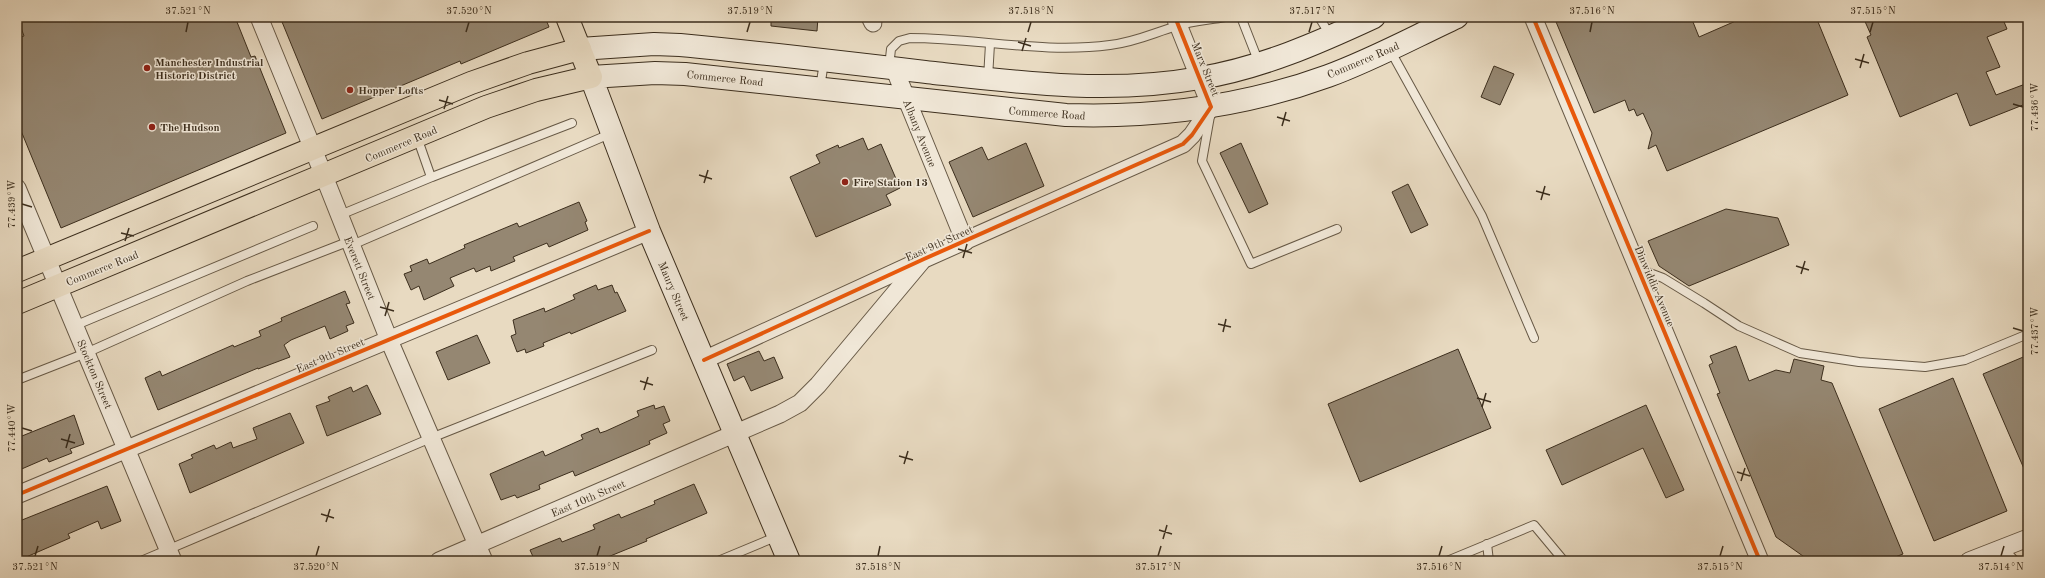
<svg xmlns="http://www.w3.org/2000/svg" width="2045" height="578" viewBox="0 0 2045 578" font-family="'Old Standard TT',serif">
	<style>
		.building { fill: #958772; stroke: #3c2e1d }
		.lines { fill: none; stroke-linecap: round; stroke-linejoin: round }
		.lane-casing { stroke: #675946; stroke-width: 10 }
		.street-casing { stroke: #675946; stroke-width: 19 }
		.secondary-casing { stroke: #3c2e1d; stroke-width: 24 }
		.primary-casing { stroke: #3c2e1d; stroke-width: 24 }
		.lane { stroke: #f0e7d7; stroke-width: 8 }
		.street { stroke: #f0e7d7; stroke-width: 17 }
		.secondary { stroke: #f0e7d7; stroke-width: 22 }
		.primary { stroke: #e8dac1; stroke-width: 22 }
		.cycleway-casing { stroke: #f0e7d7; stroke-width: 6 }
		.cycleway { stroke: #e8590c; stroke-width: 4 }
		.ticks { fill: none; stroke: #3c2e1d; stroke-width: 1.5 }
		.poi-dot { fill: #8f2418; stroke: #f0e7d7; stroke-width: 1.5 }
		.labels { text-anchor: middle; stroke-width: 3; stroke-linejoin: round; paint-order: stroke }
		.street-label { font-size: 11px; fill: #3c2e1d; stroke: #f0e7d7 }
		.poi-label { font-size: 11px; font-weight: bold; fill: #3c2e1d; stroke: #f0e7d7; text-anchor: start }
		.neatline { fill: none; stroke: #3c2e1d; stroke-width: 1.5 }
		.ticks-label { font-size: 10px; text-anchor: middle; fill: #3c2e1d }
	</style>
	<rect width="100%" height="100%" fill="#e8dac1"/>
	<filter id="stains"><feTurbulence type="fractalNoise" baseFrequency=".005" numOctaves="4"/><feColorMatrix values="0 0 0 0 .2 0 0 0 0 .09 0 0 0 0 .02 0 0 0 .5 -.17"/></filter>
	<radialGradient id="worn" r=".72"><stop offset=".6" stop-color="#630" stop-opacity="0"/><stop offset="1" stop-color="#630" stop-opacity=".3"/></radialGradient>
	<g class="building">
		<polygon points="17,17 235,17 251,57 255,56 286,133 61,228 17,121 17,38 24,36"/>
		<polygon points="280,17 545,17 549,27 461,64 460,61 322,119"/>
		<polygon points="771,17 818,17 817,31 771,26"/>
		<polygon points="1554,17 1691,17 1699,37 1738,20 1736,17 1816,17 1848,95 1667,171 1656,145 1648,149 1652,133 1643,113 1637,116 1634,109 1629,111 1625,100 1594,113"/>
		<polygon points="1863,17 2002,17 2007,29 1987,37 2000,67 1986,72 1996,95 2028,83 2028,103 1970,126 1957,93 1900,117 1867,37 1871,35"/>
		<polygon points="1494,66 1514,74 1500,105 1481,97"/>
		<polygon points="863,138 868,150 881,144 900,188 886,195 891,205 816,237 790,177 820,163 816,155 838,145 839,148"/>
		<polygon points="1026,143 1044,186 973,217 949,162 982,147 988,160"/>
		<polygon points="1241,143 1268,204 1249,213 1220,153"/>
		<polygon points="1408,184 1428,225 1411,233 1392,192"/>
		<polygon points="579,202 587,221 585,222 588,230 549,247 547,243 513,257 515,261 491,271 490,266 476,272 474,268 450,278 454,286 424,300 419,286 411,290 404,274 412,271 410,266 427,259 429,264 465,248 464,245 517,223 519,227"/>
		<polygon points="1726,209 1778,218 1789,245 1689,286 1659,266 1648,241"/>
		<polygon points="596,285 598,290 612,285 615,293 617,292 626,311 571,334 570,332 543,343 544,346 526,353 525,349 517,352 511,336 516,334 513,320 544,308 545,312 575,299 573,295"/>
		<polygon points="345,291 350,303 346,304 354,323 346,326 348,331 330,339 325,326 291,340 284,345 290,357 258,369 258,368 158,410 145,378 160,371 162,376 233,345 234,347 261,336 259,331 282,321 281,318"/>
		<polygon points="477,335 490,363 448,380 436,352"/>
		<polygon points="1736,346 1749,381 1776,370 1790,373 1794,359 1824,366 1821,380 1832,383 1903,554 1885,561 1810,561 1776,537 1717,394 1720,393 1709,365 1713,363 1710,356"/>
		<polygon points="1458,349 1491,428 1360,482 1328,404"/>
		<polygon points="759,351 764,361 774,357 783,378 751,391 744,376 734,381 727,364"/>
		<polygon points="2028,355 2028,478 1983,374"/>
		<polygon points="1953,378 2007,511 1934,541 1879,409"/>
		<polygon points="367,385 381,414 327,436 316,406 330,401 328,397 351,387 353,392"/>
		<polygon points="654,405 655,409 664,406 670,421 663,424 667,433 649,441 650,444 575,476 573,471 539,485 540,489 517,498 515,495 501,500 490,474 543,451 545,456 583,439 581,435 598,428 600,433 606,431 639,416 637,411"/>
		<polygon points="1646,405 1684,490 1666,498 1643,448 1562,485 1546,450"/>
		<polygon points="290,413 304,443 190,493 179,464 193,458 191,455 214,445 216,449 231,442 233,448 257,439 253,428"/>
		<polygon points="74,415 84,444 70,449 72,453 49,462 47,458 17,471 17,438"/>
		<polygon points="694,484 707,513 646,539 647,541 598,561 535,561 530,550 560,538 562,542 595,529 593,525 619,514 621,518 655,504 654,501"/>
		<polygon points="107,486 121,521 101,529 98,521 68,534 70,538 17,561 17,522"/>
	</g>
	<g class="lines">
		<defs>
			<g id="lane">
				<polyline points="1241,17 1259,63"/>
				<polyline points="1319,17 1330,35"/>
				<polyline points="1390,50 1482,216 1534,338"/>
				<path d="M 889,67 L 891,49 L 899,41 L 910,38 C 977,38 1043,54 1110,45 C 1136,42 1153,33 1177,26 C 1192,21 1209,20 1225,17"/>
				<polyline points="988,78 990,44"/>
				<polyline points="820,88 824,62"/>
				<polyline points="1210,116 1202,161 1251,264 1337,229"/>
				<polyline points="417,137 431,177"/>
				<polyline points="340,215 432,177 572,123"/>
				<polyline points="352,245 612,133"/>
				<polyline points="1639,269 1663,278 1704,303 1739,326 1800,353 1859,362 1925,367 1965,360 2028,334"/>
				<polyline points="74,326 313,226"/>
				<polyline points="17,380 86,353 247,281 350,241"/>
				<polyline points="1487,544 1489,561"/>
				<polyline points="2003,548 2015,561"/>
				<polyline points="141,561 431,438 652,350"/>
				<polyline points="718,561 778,536"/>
				<polyline points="1447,561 1534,525 1564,561"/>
			</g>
			<g id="street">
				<polyline points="259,17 324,176 389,340 484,561"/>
				<polyline points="870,17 873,23"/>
				<polyline points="1533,17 1760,561"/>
				<polyline points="894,68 965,242"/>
				<polyline points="17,188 173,561"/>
				<polyline points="704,360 924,259 1183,144 1192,135 1211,107 1175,17"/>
				<polyline points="17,495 649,231"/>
				<polyline points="439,561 780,414 800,403 818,385 921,262"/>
				<polyline points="1969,561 2028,538"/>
			</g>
			<g id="secondary">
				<path d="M 580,49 L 654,44 L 680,45 C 765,53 849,63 934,73 C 1023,83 1111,94 1200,78 C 1261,68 1318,43 1374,17"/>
				<path d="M 789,561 L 649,231 L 591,77 L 655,73 L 685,74 L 1066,115 C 1156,118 1243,107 1328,76 C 1372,60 1414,37 1457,17"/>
			</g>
			<g id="primary">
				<polyline points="17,271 471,83 528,63 580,49"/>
				<polyline points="17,303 486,107 536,90 591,77 567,17"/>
			</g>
		</defs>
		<use href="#lane" class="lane-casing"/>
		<use href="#street" class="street-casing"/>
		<use href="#secondary" class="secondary-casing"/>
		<use href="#primary" class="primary-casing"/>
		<use href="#lane" class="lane"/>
		<use href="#street" class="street"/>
		<use href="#secondary" class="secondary"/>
		<use href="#primary" class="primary"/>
		<defs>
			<g id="cycleway">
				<polyline points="1533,17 1760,561"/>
				<polyline points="704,360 924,259 1183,144 1192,135 1211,107 1175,17"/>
				<polyline points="17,495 649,231"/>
			</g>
		</defs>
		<use href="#cycleway" class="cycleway-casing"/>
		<use href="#cycleway" class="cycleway"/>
	</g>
	<path class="ticks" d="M 186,32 L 188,22M 466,32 L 469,22M 747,32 L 750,22M 1028,32 L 1031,22M 1309,32 L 1312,22M 1590,32 L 1592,22M 1870,32 L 1873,22M 1018,42 L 1031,46M 1022,51 L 1026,38M 1855,59 L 1869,63M 1860,68 L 1864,54M 439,100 L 453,104M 2013,104 L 2023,107M 444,109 L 448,96M 1277,117 L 1290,121M 1282,126 L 1286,112M 699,175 L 712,179M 704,183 L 708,170M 1536,191 L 1550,195M 1541,200 L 1545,186M 22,204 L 32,207M 121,233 L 134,236M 125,241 L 129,228M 958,249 L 972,253M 963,258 L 967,244M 1796,266 L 1809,270M 1801,274 L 1805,261M 380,307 L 394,311M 385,316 L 389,302M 1218,324 L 1231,327M 2013,328 L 2023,331M 1223,332 L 1226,319M 640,381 L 653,385M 644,390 L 648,377M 1477,398 L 1491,402M 1482,407 L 1486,393M 22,428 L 32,431M 61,439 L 75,443M 66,448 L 70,434M 899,456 L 913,460M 904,464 L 908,451M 1737,472 L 1750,476M 1741,481 L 1745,468M 321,514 L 334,518M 326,522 L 330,509M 1159,530 L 1172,534M 1163,539 L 1167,525M 35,556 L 38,546M 316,556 L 319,546M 597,556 L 600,546M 878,556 L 880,546M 1158,556 L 1161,546M 1439,556 L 1442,546M 1720,556 L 1723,546M 2001,556 L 2004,546"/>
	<g class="poi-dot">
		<circle cx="147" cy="68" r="4"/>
		<circle cx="350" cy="90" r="4"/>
		<circle cx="152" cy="127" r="4"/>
		<circle cx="845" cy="182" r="4"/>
	</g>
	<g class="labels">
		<g class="street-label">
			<text transform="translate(1363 60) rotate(-23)" y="4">Commerce Road</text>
			<text transform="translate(1206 69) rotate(68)" y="4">Marx Street</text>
			<text transform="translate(725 78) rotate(6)" y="4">Commerce Road</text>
			<text transform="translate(1047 113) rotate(4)" y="4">Commerce Road</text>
			<text transform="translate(920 133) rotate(68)" y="4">Albany Avenue</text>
			<text transform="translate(401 144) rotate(-23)" y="4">Commerce Road</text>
			<text transform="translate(939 243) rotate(-24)" y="4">East 9th Street</text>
			<text transform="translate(102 268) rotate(-22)" y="4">Commerce Road</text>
			<text transform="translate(360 268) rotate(68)" y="4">Everett Street</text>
			<text transform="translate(1655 286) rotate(67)" y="4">Dinwiddie Avenue</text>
			<text transform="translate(674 291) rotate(67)" y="4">Maury Street</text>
			<text transform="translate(330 355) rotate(-23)" y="4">East 9th Street</text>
			<text transform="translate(95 374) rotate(67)" y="4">Stockton Street</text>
			<text transform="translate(588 498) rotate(-23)" y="4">East 10th Street</text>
		</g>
		<g class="poi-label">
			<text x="155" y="66">Manchester Industrial<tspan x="155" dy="13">Historic District</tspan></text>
			<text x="358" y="94">Hopper Lofts</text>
			<text x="160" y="131">The Hudson</text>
			<text x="853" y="186">Fire Station 13</text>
		</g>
	</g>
	<rect width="2045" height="578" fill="none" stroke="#e8dac1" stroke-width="44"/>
	<rect x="22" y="22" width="2001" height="534" class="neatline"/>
	<g class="ticks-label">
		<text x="188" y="14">37.521°N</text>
		<text x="469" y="14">37.520°N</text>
		<text x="750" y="14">37.519°N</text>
		<text x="1031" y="14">37.518°N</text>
		<text x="1312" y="14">37.517°N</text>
		<text x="1592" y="14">37.516°N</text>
		<text x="1873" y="14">37.515°N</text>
		<text transform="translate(2034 107) rotate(-90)" y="4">77.436°W</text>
		<text transform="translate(11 204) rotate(-90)" y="4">77.439°W</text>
		<text transform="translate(2034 331) rotate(-90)" y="4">77.437°W</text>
		<text transform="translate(11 428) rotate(-90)" y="4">77.440°W</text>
		<text x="35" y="570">37.521°N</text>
		<text x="316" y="570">37.520°N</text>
		<text x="597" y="570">37.519°N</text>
		<text x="878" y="570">37.518°N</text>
		<text x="1158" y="570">37.517°N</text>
		<text x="1439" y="570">37.516°N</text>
		<text x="1720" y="570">37.515°N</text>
		<text x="2001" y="570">37.514°N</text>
	</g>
	<rect width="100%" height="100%" filter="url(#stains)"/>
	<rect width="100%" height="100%" fill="url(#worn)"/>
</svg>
